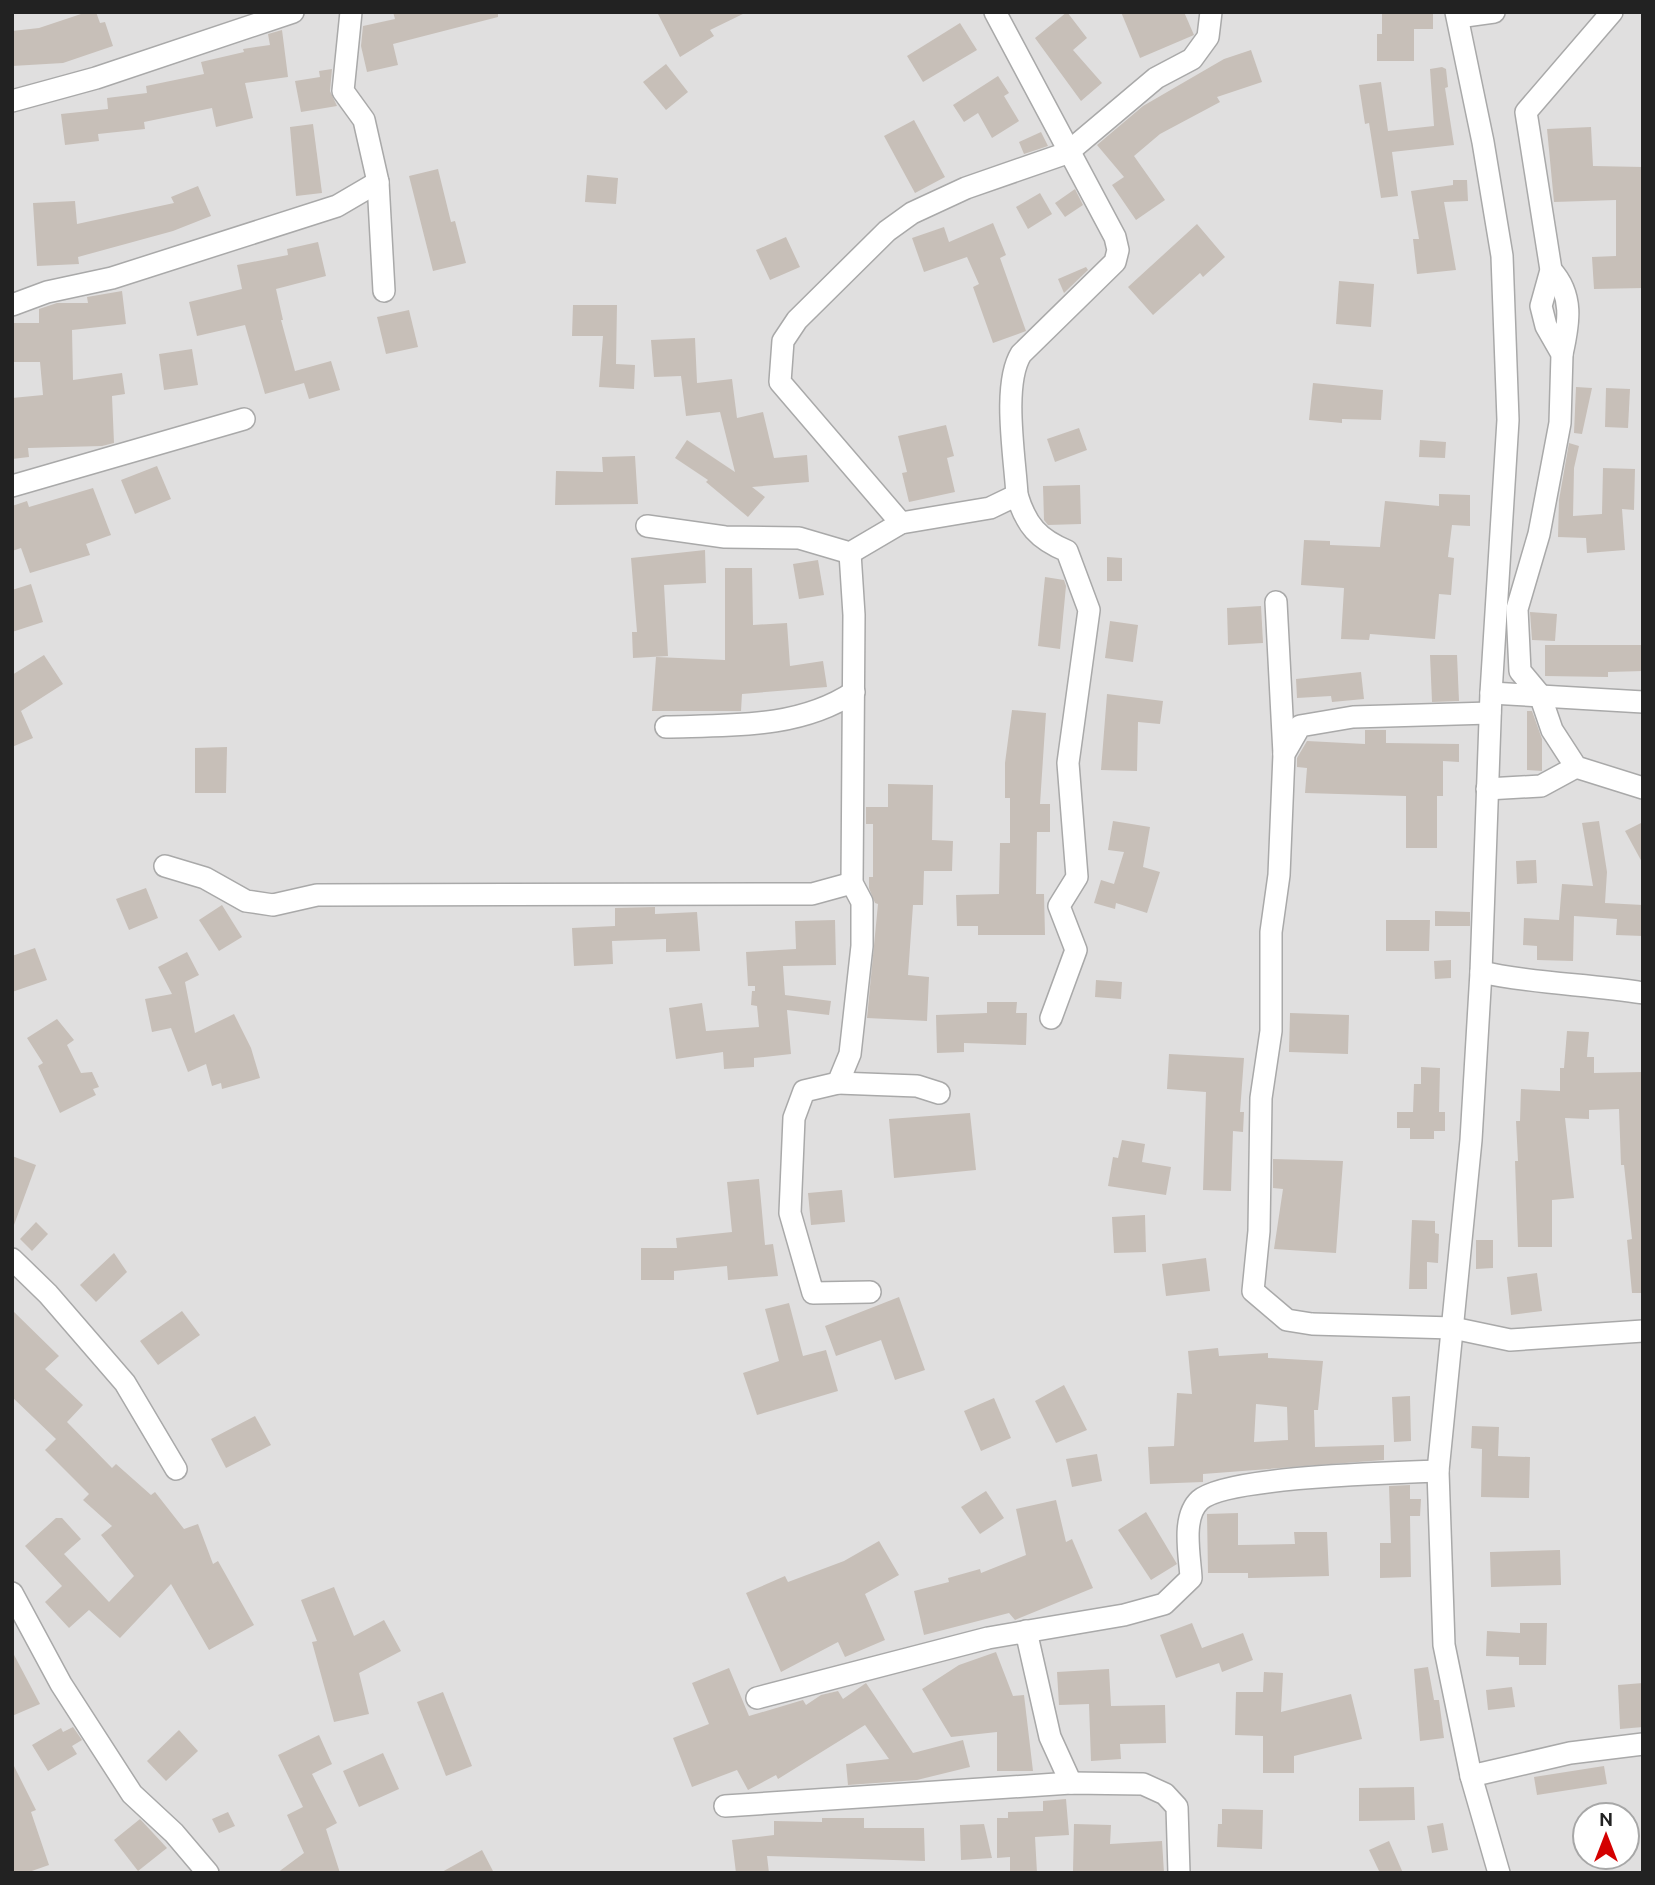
<svg xmlns="http://www.w3.org/2000/svg" width="1655" height="1885" viewBox="0 0 1655 1885" font-family="Ubuntu,sans-serif">
	<style>
		.residential { fill: #e0dfdf; fill-rule: evenodd }
		.building { fill: #c7bfb8; fill-rule: evenodd }
		.lines { fill: none; stroke-linecap: round; stroke-linejoin: round }
		.street-casing { stroke: #a9a9a9; stroke-width: 24 }
		.street { stroke: #fff; stroke-width: 21 }
	</style>
	<rect width="100%" height="100%" fill="#f2efe9"/>
	<path class="residential" d="M 12,12 L 1643,12 L 1643,1873 L 12,1873 ZM 1585,1815 L 1627,1815 L 1627,1857 L 1585,1857 Z"/>
	<g class="building">
		<polygon points="87,12 96,12 100,23 105,22 113,46 63,63 12,66 12,31 39,28"/>
		<polygon points="393,12 498,12 498,17 393,44 398,65 367,72 361,46 363,26 395,19"/>
		<polygon points="657,12 747,12 710,30 714,36 680,57"/>
		<polygon points="1067,12 1087,38 1073,50 1102,83 1081,101 1035,38"/>
		<polygon points="1121,12 1184,12 1194,35 1140,58"/>
		<polygon points="1382,12 1433,13 1433,29 1414,29 1414,61 1377,61 1377,34 1382,34"/>
		<polygon points="960,23 977,50 923,82 907,56"/>
		<polygon points="282,30 288,77 245,83 253,118 216,127 212,108 144,122 145,129 98,134 99,141 65,145 61,114 108,109 107,98 147,93 146,86 204,74 201,62 244,52 243,49 270,45 268,34"/>
		<polygon points="1251,50 1262,82 1217,97 1220,102 1160,134 1134,156 1165,200 1136,220 1112,185 1124,177 1097,145 1143,106 1224,59"/>
		<polygon points="666,64 688,92 666,110 643,82"/>
		<polygon points="1442,67 1446,69 1448,87 1445,88 1454,145 1392,152 1398,196 1381,198 1369,123 1365,124 1359,85 1381,82 1388,131 1434,126 1430,69"/>
		<polygon points="332,69 330,91 337,106 301,112 295,81 320,77 319,71"/>
		<polygon points="998,76 1009,93 1004,96 1019,121 992,138 978,113 964,122 953,105"/>
		<polygon points="914,120 945,177 915,193 884,136"/>
		<polygon points="313,124 322,193 296,196 290,127"/>
		<polygon points="1591,127 1593,166 1643,167 1643,288 1594,289 1592,257 1616,256 1616,200 1554,202 1547,129"/>
		<polygon points="1041,132 1048,146 1024,154 1019,142"/>
		<polygon points="438,169 451,222 455,221 466,263 433,271 409,176"/>
		<polygon points="587,175 618,178 616,204 585,202"/>
		<polygon points="1453,180 1467,180 1468,201 1444,202 1456,270 1417,274 1413,239 1419,239 1411,191 1453,185"/>
		<polygon points="198,186 211,216 173,231 78,257 79,264 37,266 33,203 75,201 77,224 174,203 171,197"/>
		<polygon points="1075,189 1083,205 1065,217 1055,203"/>
		<polygon points="1040,193 1052,214 1028,229 1016,207"/>
		<polygon points="993,223 1006,255 1000,258 1026,331 993,343 973,287 979,284 967,257 924,272 912,238 944,227 949,242"/>
		<polygon points="1197,224 1225,257 1203,277 1200,273 1153,315 1128,287"/>
		<polygon points="786,237 800,267 770,280 756,250"/>
		<polygon points="318,242 326,276 276,289 283,320 281,320 295,371 331,361 340,390 309,399 304,383 265,394 245,325 197,336 189,302 242,289 237,265 288,255 287,249"/>
		<polygon points="1086,267 1088,270 1064,293 1058,279"/>
		<polygon points="1339,281 1374,284 1371,327 1336,324"/>
		<polygon points="122,291 126,324 72,330 73,380 122,373 125,394 112,396 114,443 102,446 28,448 29,457 12,459 12,398 43,395 40,362 12,362 12,323 39,323 39,309 57,303 88,303 87,297"/>
		<polygon points="573,305 617,305 616,364 635,365 634,389 599,387 603,336 572,336"/>
		<polygon points="409,310 418,347 386,354 377,317"/>
		<polygon points="695,338 697,383 732,379 737,418 763,412 774,458 807,455 809,482 752,487 765,497 748,517 706,482 708,480 675,458 687,440 735,472 720,412 686,416 681,376 654,377 651,340"/>
		<polygon points="192,349 198,385 164,390 159,354"/>
		<polygon points="1313,383 1383,390 1381,420 1342,419 1342,423 1309,420"/>
		<polygon points="1576,387 1592,388 1582,434 1574,433"/>
		<polygon points="1606,388 1630,389 1628,428 1605,427"/>
		<polygon points="946,425 954,456 947,458 955,492 909,502 902,473 907,472 898,436"/>
		<polygon points="1079,428 1087,450 1055,462 1047,439"/>
		<polygon points="1420,440 1446,442 1445,458 1419,457"/>
		<polygon points="1569,443 1579,446 1574,468 1573,516 1602,514 1603,468 1635,469 1634,510 1622,509 1625,550 1587,553 1586,538 1558,537 1559,500"/>
		<polygon points="635,456 638,504 555,505 556,471 603,472 602,457"/>
		<polygon points="157,466 171,499 135,514 121,480"/>
		<polygon points="1080,485 1081,524 1048,525 1044,520 1043,486"/>
		<polygon points="93,488 111,535 86,544 90,555 30,573 21,548 12,551 12,506 27,501 29,507"/>
		<polygon points="1439,494 1470,495 1470,526 1452,525 1448,557 1454,558 1451,595 1439,594 1435,639 1370,634 1369,640 1341,639 1344,588 1301,585 1304,540 1330,541 1330,545 1380,547 1385,501 1439,506"/>
		<polygon points="705,550 706,583 664,585 668,656 633,658 632,632 637,632 631,558"/>
		<polygon points="1107,557 1122,558 1122,581 1107,581"/>
		<polygon points="818,560 824,595 799,599 793,564"/>
		<polygon points="725,568 752,568 753,625 787,623 790,666 823,661 827,687 742,694 741,711 652,711 656,657 725,660"/>
		<polygon points="1045,577 1064,580 1066,586 1060,649 1038,646"/>
		<polygon points="31,584 43,622 12,632 12,590"/>
		<polygon points="1261,606 1263,643 1228,645 1227,608"/>
		<polygon points="1530,612 1557,614 1555,641 1532,640"/>
		<polygon points="1110,621 1138,625 1133,662 1105,658"/>
		<polygon points="1545,645 1643,645 1643,671 1608,672 1608,677 1545,676"/>
		<polygon points="44,655 63,684 21,711 33,738 12,747 12,675"/>
		<polygon points="1430,655 1457,655 1459,701 1432,702"/>
		<polygon points="1361,672 1364,699 1332,702 1331,696 1297,698 1296,679"/>
		<polygon points="1107,694 1163,701 1160,724 1138,722 1137,771 1101,770"/>
		<polygon points="1012,710 1046,713 1040,804 1050,804 1050,832 1037,832 1036,894 1044,894 1045,935 978,935 978,926 957,926 956,895 999,894 1000,843 1010,843 1010,798 1005,798 1005,763"/>
		<polygon points="1527,711 1532,711 1542,739 1542,771 1527,770"/>
		<polygon points="1365,730 1386,730 1386,743 1459,744 1459,762 1443,761 1443,796 1437,796 1437,848 1406,848 1406,796 1305,793 1307,768 1297,767 1297,758 1307,741 1365,744"/>
		<polygon points="227,747 226,793 195,793 195,748"/>
		<polygon points="888,784 933,785 932,840 953,841 952,871 924,871 923,905 913,905 908,975 929,977 927,1021 867,1018 878,904 875,903 869,888 869,877 873,877 873,824 866,824 866,807 888,807"/>
		<polygon points="1113,821 1150,827 1143,867 1160,872 1147,913 1116,903 1115,909 1094,903 1101,880 1114,884 1124,852 1108,850"/>
		<polygon points="1599,821 1607,872 1605,903 1643,905 1643,936 1616,935 1617,919 1574,916 1573,961 1537,960 1537,946 1523,945 1524,918 1559,920 1562,884 1593,886 1582,823"/>
		<polygon points="1643,822 1643,864 1625,831"/>
		<polygon points="1536,860 1537,883 1517,884 1516,861"/>
		<polygon points="146,888 158,918 129,930 116,899"/>
		<polygon points="222,905 242,937 219,951 199,920"/>
		<polygon points="655,907 655,914 697,912 700,951 666,952 666,939 612,941 613,964 574,966 572,928 615,926 615,908"/>
		<polygon points="1435,911 1470,912 1470,926 1435,926"/>
		<polygon points="835,920 836,965 783,966 785,995 831,1001 829,1015 787,1010 791,1054 754,1058 754,1067 724,1069 723,1052 676,1059 669,1008 702,1003 706,1031 759,1027 757,1006 751,1005 752,991 755,991 755,986 748,986 746,952 796,949 795,921"/>
		<polygon points="1386,920 1430,920 1429,951 1386,951"/>
		<polygon points="35,948 47,980 12,992 12,956"/>
		<polygon points="187,952 199,975 185,982 195,1033 234,1014 251,1048 260,1078 222,1089 221,1083 212,1086 206,1064 188,1072 171,1028 152,1032 145,999 172,994 158,967"/>
		<polygon points="1451,960 1451,978 1435,979 1434,961"/>
		<polygon points="1096,980 1122,982 1121,999 1095,997"/>
		<polygon points="987,1002 1017,1002 1016,1013 1027,1013 1026,1045 964,1043 964,1052 937,1053 936,1015 987,1013"/>
		<polygon points="1290,1013 1349,1015 1348,1054 1289,1052"/>
		<polygon points="57,1019 74,1040 67,1045 81,1073 92,1072 99,1087 93,1089 96,1095 60,1113 38,1066 43,1063 27,1038"/>
		<polygon points="1567,1031 1589,1032 1587,1057 1594,1057 1594,1073 1643,1072 1643,1293 1632,1293 1627,1240 1632,1239 1624,1165 1621,1165 1619,1109 1589,1110 1589,1119 1565,1118 1574,1198 1552,1200 1552,1247 1518,1247 1515,1161 1518,1161 1516,1121 1520,1121 1521,1089 1560,1091 1560,1068 1564,1068"/>
		<polygon points="1169,1054 1244,1058 1240,1112 1244,1112 1243,1132 1233,1131 1231,1191 1203,1190 1206,1092 1167,1089"/>
		<polygon points="1421,1067 1440,1068 1439,1112 1445,1112 1445,1131 1434,1131 1434,1139 1410,1139 1410,1128 1397,1128 1397,1112 1413,1112 1414,1084 1421,1084"/>
		<polygon points="970,1113 976,1170 894,1178 889,1119"/>
		<polygon points="1122,1140 1145,1144 1142,1162 1171,1167 1166,1195 1108,1186 1113,1157 1118,1158"/>
		<polygon points="12,1156 36,1165 14,1225 12,1225"/>
		<polygon points="1273,1159 1343,1161 1336,1253 1274,1249 1283,1189 1273,1188"/>
		<polygon points="759,1179 765,1245 773,1244 778,1276 728,1280 727,1266 674,1271 674,1280 641,1280 641,1248 677,1248 676,1238 732,1232 727,1182"/>
		<polygon points="842,1190 845,1222 811,1225 808,1193"/>
		<polygon points="1145,1215 1146,1252 1114,1253 1112,1217"/>
		<polygon points="1412,1220 1435,1221 1435,1233 1439,1234 1438,1263 1427,1262 1427,1289 1409,1289"/>
		<polygon points="36,1222 48,1234 32,1251 20,1239"/>
		<polygon points="1476,1240 1493,1240 1493,1268 1476,1269"/>
		<polygon points="114,1253 127,1272 96,1302 80,1285"/>
		<polygon points="1206,1258 1210,1291 1166,1296 1162,1264"/>
		<polygon points="1537,1273 1542,1311 1511,1315 1507,1277"/>
		<polygon points="899,1297 925,1370 895,1380 881,1340 836,1356 825,1326"/>
		<polygon points="789,1303 803,1356 826,1350 838,1391 757,1415 743,1373 779,1361 765,1309"/>
		<polygon points="12,1310 59,1356 45,1369 83,1405 67,1422 112,1468 116,1464 151,1495 155,1492 184,1529 198,1524 213,1564 218,1561 254,1625 209,1650 171,1584 120,1638 89,1610 69,1628 45,1602 62,1586 25,1546 56,1518 62,1518 81,1539 64,1554 109,1602 134,1576 101,1535 112,1526 83,1500 89,1494 45,1450 56,1439 12,1397"/>
		<polygon points="182,1311 200,1335 158,1365 140,1341"/>
		<path d="M 1218,1348 L 1219,1356 L 1268,1353 L 1268,1358 L 1323,1361 L 1318,1410 L 1314,1410 L 1315,1447 L 1384,1445 L 1384,1460 L 1203,1474 L 1203,1482 L 1150,1484 L 1148,1447 L 1174,1446 L 1177,1393 L 1192,1394 L 1188,1351 ZM 1256,1404 L 1287,1407 L 1288,1440 L 1254,1442 Z"/>
		<polygon points="1064,1385 1087,1430 1056,1443 1035,1401"/>
		<polygon points="1410,1396 1411,1441 1394,1442 1392,1397"/>
		<polygon points="994,1398 1011,1438 981,1451 964,1411"/>
		<polygon points="255,1416 271,1445 226,1468 211,1439"/>
		<polygon points="1472,1426 1499,1427 1498,1456 1530,1457 1529,1498 1481,1497 1482,1449 1471,1448"/>
		<polygon points="1097,1454 1102,1481 1072,1487 1066,1459"/>
		<polygon points="1410,1485 1410,1499 1421,1499 1420,1516 1410,1516 1411,1577 1380,1578 1380,1543 1391,1543 1389,1486"/>
		<polygon points="986,1491 1004,1518 980,1534 961,1507"/>
		<polygon points="1056,1500 1066,1542 1072,1539 1093,1588 1015,1620 1009,1613 924,1635 914,1591 949,1582 948,1578 980,1569 981,1573 1026,1555 1016,1509"/>
		<polygon points="1146,1512 1177,1564 1151,1580 1118,1530"/>
		<polygon points="1238,1513 1238,1545 1295,1544 1294,1532 1327,1532 1329,1576 1248,1578 1248,1573 1208,1573 1207,1514"/>
		<polygon points="879,1541 899,1575 865,1594 885,1640 845,1657 838,1642 781,1672 746,1593 785,1576 788,1582 844,1561"/>
		<polygon points="1560,1550 1561,1585 1491,1587 1490,1552"/>
		<polygon points="334,1587 354,1636 384,1620 401,1651 359,1673 369,1714 334,1722 312,1642 317,1641 301,1600"/>
		<polygon points="1192,1623 1202,1648 1243,1633 1253,1660 1222,1672 1219,1663 1176,1678 1160,1635"/>
		<polygon points="1520,1623 1547,1623 1546,1665 1519,1665 1519,1657 1486,1656 1487,1631 1520,1633"/>
		<polygon points="12,1651 40,1704 12,1716"/>
		<polygon points="996,1652 1013,1696 1024,1695 1033,1771 997,1771 997,1732 951,1737 922,1689 959,1665"/>
		<polygon points="1428,1667 1434,1700 1439,1700 1444,1738 1420,1741 1414,1669"/>
		<polygon points="729,1668 749,1716 803,1700 806,1705 821,1695 838,1691 843,1699 866,1683 913,1753 963,1740 970,1767 917,1780 848,1785 846,1764 889,1759 865,1725 778,1779 776,1775 748,1790 737,1770 692,1787 673,1738 709,1724 692,1683"/>
		<polygon points="1109,1669 1111,1706 1165,1705 1166,1743 1120,1744 1121,1759 1091,1761 1089,1704 1059,1705 1057,1672"/>
		<polygon points="1264,1672 1283,1673 1281,1712 1351,1694 1362,1739 1294,1756 1294,1773 1263,1773 1263,1736 1235,1735 1236,1692 1263,1692"/>
		<polygon points="1643,1683 1643,1727 1620,1729 1618,1685"/>
		<polygon points="1512,1687 1515,1707 1488,1710 1486,1690"/>
		<polygon points="443,1692 472,1766 446,1776 417,1702"/>
		<polygon points="73,1727 82,1740 72,1746 77,1754 48,1771 32,1745 61,1728 63,1732"/>
		<polygon points="179,1730 198,1751 166,1781 147,1761"/>
		<polygon points="319,1735 332,1764 312,1774 337,1823 326,1829 340,1873 277,1873 304,1853 287,1815 303,1807 278,1755"/>
		<polygon points="383,1753 399,1789 359,1807 343,1771"/>
		<polygon points="12,1762 36,1810 31,1812 49,1865 26,1873 12,1873"/>
		<polygon points="1604,1766 1607,1784 1537,1795 1534,1777"/>
		<polygon points="1414,1787 1415,1820 1359,1821 1359,1788"/>
		<polygon points="1066,1799 1069,1835 1035,1837 1037,1873 1010,1873 1010,1857 997,1858 997,1818 1008,1818 1008,1812 1043,1811 1043,1801"/>
		<polygon points="1222,1809 1263,1810 1262,1849 1217,1847 1218,1824 1222,1824"/>
		<polygon points="228,1812 235,1826 219,1833 212,1819"/>
		<polygon points="822,1818 864,1818 864,1828 924,1828 925,1861 767,1856 769,1873 736,1873 732,1840 774,1835 774,1821 822,1822"/>
		<polygon points="140,1819 167,1848 138,1871 114,1840"/>
		<polygon points="1443,1823 1448,1850 1432,1853 1427,1826"/>
		<polygon points="984,1824 992,1858 961,1860 960,1825"/>
		<polygon points="1074,1824 1111,1825 1110,1844 1162,1841 1164,1873 1073,1871"/>
		<polygon points="1389,1841 1403,1873 1380,1873 1369,1850"/>
		<polygon points="482,1850 494,1873 440,1873"/>
	</g>
	<g class="lines">
		<defs>
			<g id="street">
				<polyline points="351,12 343,91 364,120 378,182 384,291"/>
				<path d="M 995,12 L 1115,237 L 1118,250 L 1115,262 L 1021,354 C 1002,385 1015,458 1017,495 C 1026,525 1038,539 1067,551 L 1089,610 L 1068,763 L 1077,877 L 1059,906 L 1076,950 L 1051,1018"/>
				<polyline points="1456,12 1483,142 1502,256 1508,420 1491,693 1481,972 1471,1140 1438,1471 1444,1645 1471,1776 1499,1873"/>
				<polyline points="1612,12 1526,112 1551,270 1541,306 1546,326 1562,354 1560,423 1539,534 1517,609 1520,671 1540,695 1552,730 1576,767 1643,788"/>
				<polyline points="1458,17 1494,12"/>
				<polyline points="12,101 96,78 293,12"/>
				<path d="M 1551,270 C 1574,295 1569,323 1562,354"/>
				<polyline points="12,305 47,292 112,278 337,206 378,182"/>
				<polyline points="12,486 244,419"/>
				<polyline points="901,523 780,382 783,341 797,320 887,231 912,213 966,188 1067,153 1156,78 1192,59 1208,37 1211,12"/>
				<polyline points="647,526 725,537 799,538 850,553 901,523 990,508 1017,495"/>
				<polyline points="850,553 854,615 852,883 862,902 862,946 850,1054 838,1083 804,1091 794,1118 790,1213 813,1293 870,1292"/>
				<polyline points="1276,602 1284,754"/>
				<polyline points="1491,693 1643,702"/>
				<polyline points="1490,713 1353,717 1300,726 1284,754 1279,875 1271,932 1271,1031 1261,1098 1259,1231 1253,1291 1287,1320 1312,1324 1453,1328 1510,1340 1643,1331"/>
				<path d="M 666,727 C 729,725 799,729 854,692"/>
				<polyline points="1487,789 1541,786 1576,767"/>
				<polyline points="165,866 205,878 246,901 273,905 317,895 812,894 852,883"/>
				<path d="M 1481,972 C 1534,984 1589,984 1643,993"/>
				<polyline points="838,1083 917,1086 939,1093"/>
				<polyline points="12,1259 48,1294 125,1383 176,1469"/>
				<polyline points="12,1593 61,1684 132,1794 174,1833 208,1873"/>
				<polyline points="1026,1631 1050,1737 1071,1783"/>
				<path d="M 757,1698 L 988,1638 L 1124,1615 L 1164,1604 L 1191,1578 C 1190,1556 1181,1517 1200,1500 C 1227,1476 1395,1473 1438,1471"/>
				<polyline points="1471,1776 1570,1753 1643,1744"/>
				<polyline points="725,1806 1071,1783 1143,1784 1165,1794 1177,1807 1179,1873"/>
			</g>
		</defs>
		<use href="#street" class="street-casing"/>
		<use href="#street" class="street"/>
	</g>
	<rect width="1655" height="1885" fill="none" stroke="#222222" stroke-width="28"/>
	<g transform="translate(1606 1836)"><circle r="33" fill="#ffffff" stroke="#a7a7a7" stroke-width="2"/>
	<path d="M0-5L12 26L0 18L-12 26Z" fill="#d40000"/>
	<text y="-10" font-size="19" font-weight="bold" text-anchor="middle" fill="#222222">N</text>
	</g>
</svg>
